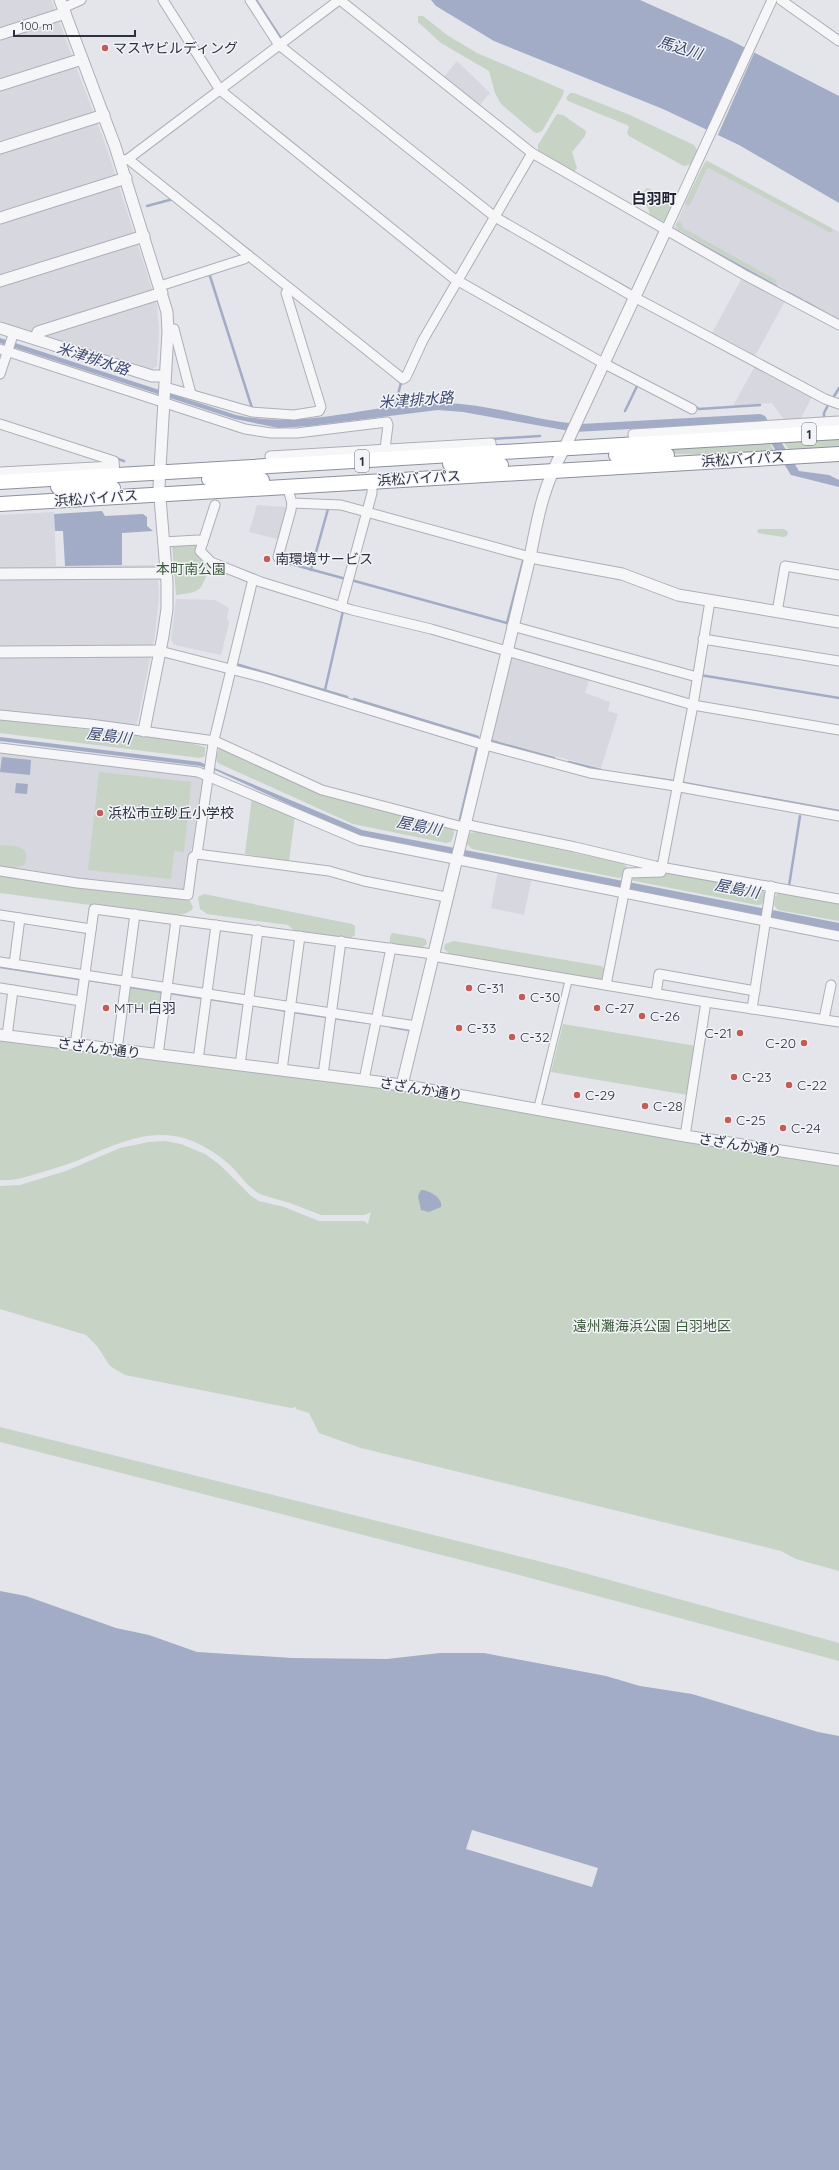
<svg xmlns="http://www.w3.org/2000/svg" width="839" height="2170" viewBox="0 0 839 2170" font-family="Quicksand,'Noto Sans JP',sans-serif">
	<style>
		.built { fill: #d6d7df }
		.green { fill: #c6d3c5 }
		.water { fill: #a2acc6 }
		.pier { fill: #e3e5ea }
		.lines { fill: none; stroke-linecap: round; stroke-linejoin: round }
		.stream { stroke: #a2acc6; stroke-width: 2.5 }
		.pedestrian-casing { stroke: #acafb7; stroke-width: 8 }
		.minor-casing { stroke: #acafb7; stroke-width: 11 }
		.tertiary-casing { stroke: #acafb7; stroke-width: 13 }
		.trunk-casing { stroke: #8c909f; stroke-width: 16 }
		.pedestrian { stroke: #f6f6f9; stroke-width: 6 }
		.minor { stroke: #f6f6f9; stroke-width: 9 }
		.tertiary { stroke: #f6f6f9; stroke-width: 11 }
		.trunk { stroke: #fff; stroke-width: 14 }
		.poi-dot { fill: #c15d56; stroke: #f3f4f7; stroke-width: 1.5 }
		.labels { text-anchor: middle; stroke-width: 3; stroke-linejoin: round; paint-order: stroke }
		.shield { fill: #f3f4f7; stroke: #686b78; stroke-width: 1 }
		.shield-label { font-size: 13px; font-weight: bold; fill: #2d3041 }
		.poi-label { font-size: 14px; fill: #2d3041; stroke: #f3f4f7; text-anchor: start }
		.street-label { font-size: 14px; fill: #2d3041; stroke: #f3f4f7 }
		.park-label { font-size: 14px; fill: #3c5b3c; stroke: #f3f4f7 }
		.water-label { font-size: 15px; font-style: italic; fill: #3b4870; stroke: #f3f4f7 }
		.neighbourhood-label { font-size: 15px; font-weight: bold; fill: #1f2132; stroke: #f3f4f7 }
	</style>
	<rect width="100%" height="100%" fill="#e3e5ea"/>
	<g class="built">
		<polygon points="0,0 51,0 107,149 157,305 159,332 157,366 152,369 0,321"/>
		<polygon points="457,61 490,93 479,106 443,78"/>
		<polygon points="706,160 839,232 839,319 674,228"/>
		<polygon points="742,278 785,301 755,356 712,333"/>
		<polygon points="755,366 812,397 800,420 785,421 772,403 733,406"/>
		<polygon points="257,505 285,507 289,512 281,540 249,532"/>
		<polygon points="54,512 56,566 157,565 159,595 155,634 137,723 132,726 0,712 0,515"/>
		<polygon points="176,599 215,600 229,608 227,618 229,623 221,655 175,645 171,640"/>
		<polygon points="512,656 590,677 585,693 610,702 608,711 618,714 601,768 490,739 509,658"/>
		<polygon points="0,750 205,776 195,849 191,849 185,892 77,880 0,868"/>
		<polygon points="498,870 532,877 524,915 491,908"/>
	</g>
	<g class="green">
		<polygon points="418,16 423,16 447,35 477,53 564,90 563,95 542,131 537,133 534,132 501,104 495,93 489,71 441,43 418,22"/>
		<polygon points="570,93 574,93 630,115 694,145 697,150 691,164 684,166 629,136 627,133 629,127 627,125 568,101 566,98"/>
		<polygon points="557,114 563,115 586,131 585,136 572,152 577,168 574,172 538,151 538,145"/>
		<polygon points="707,161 831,228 833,232 829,232 709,168 706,170 690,205 686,206 685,203 704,164"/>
		<polygon points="647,188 673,199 673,204 664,222 651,216 647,206 640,200 640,195"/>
		<polygon points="680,221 683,228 776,280 777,283 774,283 677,229 676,224"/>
		<polygon points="839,438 839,448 790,451 784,442"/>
		<polygon points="770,443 774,452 718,455 619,452"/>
		<polygon points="759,529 784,529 788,532 787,536 783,537 758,533 757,531"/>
		<path d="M 196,543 L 211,564 C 200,590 204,592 176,595 L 172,544 Z"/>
		<polygon points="0,719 182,741 205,747 205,756 200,758 0,733"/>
		<polygon points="220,748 308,787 453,829 454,834 451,842 446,843 353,824 220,764 217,762 216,755"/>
		<polygon points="99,772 191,782 184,852 174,851 171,879 88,870"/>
		<polygon points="252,797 295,816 289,861 245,854"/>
		<polygon points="476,832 623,863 627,867 625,876 619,878 472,849 467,844 470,833"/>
		<path d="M 0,845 C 14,846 33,845 24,865 L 14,868 L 0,866 Z"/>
		<polygon points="671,873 761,889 765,893 763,903 760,905 757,905 630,880 630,877"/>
		<polygon points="0,876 76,888 186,900 190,901 193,907 192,910 184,914 173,916 0,893"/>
		<polygon points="778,893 839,904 839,921 778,910 774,905 775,897"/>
		<polygon points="204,894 352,924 355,926 355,935 349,939 296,932 288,925 207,914 200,909 198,897"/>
		<polygon points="392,933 423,938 426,940 427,944 421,948 394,944 390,942 390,937"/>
		<polygon points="454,941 601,966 605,969 603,978 601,980 451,955 444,949 445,944"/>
		<polygon points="129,988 162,993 161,1012 125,1007"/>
		<polygon points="563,1024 696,1046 688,1095 551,1072"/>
		<path d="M 0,1041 L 401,1091 L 684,1142 L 839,1166 L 839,1571 L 796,1559 L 781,1551 L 361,1448 L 319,1433 L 309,1413 L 296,1409 L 296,1407 L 291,1408 L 125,1375 L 110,1366 L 97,1346 L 86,1335 L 0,1309 L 0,1186 L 20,1185 L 66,1171 L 120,1148 L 149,1142 L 165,1141 L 181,1144 L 205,1154 L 220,1165 L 251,1196 L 259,1201 L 284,1207 L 319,1221 L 364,1221 L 368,1224 L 371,1212 L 365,1215 L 321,1215 L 290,1203 L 262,1195 C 250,1189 242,1178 233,1168 C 221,1156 205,1146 190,1140 C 151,1126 114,1145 79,1160 C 66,1165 52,1169 39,1173 C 26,1177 14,1181 0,1180 Z"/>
		<polygon points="0,1427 566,1568 839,1643 839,1661 504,1571 0,1442"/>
	</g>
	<g class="water">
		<polygon points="431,0 640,0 730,40 839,96 839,203 739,145 663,109 494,41 436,6"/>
		<path d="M 0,338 L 236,415 C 306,430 369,404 438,403 C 486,402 533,421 581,424 L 760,414 L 765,416 L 799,471 L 829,475 L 839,480 L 839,487 L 791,475 L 758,422 L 575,432 L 463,412 L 438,410 L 309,426 L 279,428 L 235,419 L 0,343 Z"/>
		<polygon points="102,511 105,516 143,514 147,517 147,526 153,531 122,533 122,565 65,566 63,531 55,531 54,514"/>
		<polygon points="0,737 200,762 362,830 839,923 839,931 360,835 340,828 217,771 200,766 0,741"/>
		<polygon points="2,757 31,760 30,775 0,772"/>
		<polygon points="16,783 28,784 27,794 15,793"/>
		<path d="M 421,1190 C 429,1190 443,1198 441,1207 L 429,1212 L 421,1210 L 418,1196 Z"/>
		<polygon points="0,1591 26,1596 116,1628 149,1635 197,1652 292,1658 387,1659 440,1653 484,1653 606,1676 640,1686 692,1694 818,1732 839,1736 839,2170 0,2170"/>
	</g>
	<g class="pier">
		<polygon points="746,46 755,51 717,137 708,132"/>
		<polygon points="472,1830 598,1868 592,1887 466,1849"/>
	</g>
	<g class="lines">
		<g class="stream">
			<polyline points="256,0 282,40"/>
			<polyline points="147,206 173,199"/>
			<polyline points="671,228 776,286"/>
			<polyline points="599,272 629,289"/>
			<polyline points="209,273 252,408"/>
			<polyline points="787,292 802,300"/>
			<polyline points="806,302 818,309"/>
			<polyline points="833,398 839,388"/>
			<polyline points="694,406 699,409 760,405"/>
			<polyline points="394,409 401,383 399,381"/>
			<polyline points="625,411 638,384"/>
			<polyline points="824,418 824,413 828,405"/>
			<polyline points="491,439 540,436"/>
			<polyline points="115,458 124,461"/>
			<polyline points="280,561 346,579"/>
			<polyline points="311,570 328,509"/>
			<polyline points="351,580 507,623"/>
			<polyline points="507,623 523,561"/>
			<polyline points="236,664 347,697"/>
			<polyline points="700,675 839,698"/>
			<polyline points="325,690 343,611"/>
			<polyline points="354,699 478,737"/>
			<polyline points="492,741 554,758"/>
			<polyline points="569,762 601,770"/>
			<polyline points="633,775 673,781"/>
			<polyline points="684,783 839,811"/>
			<polyline points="460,819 477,748"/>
			<polyline points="789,886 800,816"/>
			<polyline points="0,967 79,979"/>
			<polyline points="89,980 121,985"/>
			<polyline points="130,987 162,992"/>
			<polyline points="170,993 202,998"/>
			<polyline points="210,999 243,1004"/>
			<polyline points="253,1005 287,1011"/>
			<polyline points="293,1012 327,1017"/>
			<polyline points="333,1018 363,1022"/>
			<polyline points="391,1027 409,1030"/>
		</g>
		<defs>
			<polyline id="pedestrian" points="537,1109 569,979"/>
			<g id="minor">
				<polyline points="163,0 220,90 453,278 603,363 692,409"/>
				<polyline points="250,0 279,45 495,217 634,297 825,399 839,404"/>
				<polyline points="340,0 532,153 743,274 839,325"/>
				<polyline points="781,0 839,41"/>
				<polyline points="63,8 81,0"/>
				<polyline points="128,159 403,379 406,377 423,340 532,153"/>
				<polyline points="124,160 128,159 339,0"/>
				<polyline points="666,230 772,0"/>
				<polyline points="160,286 244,259 248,255"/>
				<polyline points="168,329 174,329 191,394"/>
				<polyline points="0,349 245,429 271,433 297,433 387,422 388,425 385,449"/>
				<polyline points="0,374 14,332"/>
				<polyline points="165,387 252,412 294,415 319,411 321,407 286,293 290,289"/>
				<polyline points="0,424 114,461 115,476"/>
				<polyline points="634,445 633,434 839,421"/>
				<polyline points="271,466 270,456 491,443 492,453"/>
				<polyline points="0,472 114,466"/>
				<polyline points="287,486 292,503 341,505 530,557"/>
				<polyline points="215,505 200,551 211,562 261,582 352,610 431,629 693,705 839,730"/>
				<polyline points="163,542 198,540 203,542"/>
				<polyline points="278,557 291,510 292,503"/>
				<polyline points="341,607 372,493 372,481"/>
				<polyline points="777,612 785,566 839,575"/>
				<polyline points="512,626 697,677"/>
				<polyline points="703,639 839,661"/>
				<polyline points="160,651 265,678 478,743 590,773 669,785 839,816"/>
				<polyline points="0,715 90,724 215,741 322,790 463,827"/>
				<polyline points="0,748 198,772 359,840 839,936"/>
				<polyline points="464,824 575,847 655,866 839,899"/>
				<polyline points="197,854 213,744 253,579"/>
				<polyline points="0,871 77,883 188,895 193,857 197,854 329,871 364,881 446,897"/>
				<polyline points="0,915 91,929"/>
				<polyline points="432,956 706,1002 839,1022"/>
				<polyline points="0,962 416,1026"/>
				<polyline points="14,964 20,918"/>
				<polyline points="606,985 628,873 661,872 693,705 710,601"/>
				<polyline points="0,988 81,1001"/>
				<polyline points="656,994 659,974 755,991"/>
				<polyline points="752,1009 771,886"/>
				<polyline points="824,1019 831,985"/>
				<polyline points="7,1036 13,990"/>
				<polyline points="75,1045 94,909 433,954"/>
				<polyline points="117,1050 135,914"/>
				<polyline points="158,1055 176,920"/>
				<polyline points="198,1060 216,925"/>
				<polyline points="240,1065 258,930"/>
				<polyline points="282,1070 300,936"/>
				<polyline points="323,1075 341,941"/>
				<polyline points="364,1080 391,948"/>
				<polyline points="685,1136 706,1002"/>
			</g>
			<g id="tertiary">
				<polyline points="60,0 115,146 167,312 168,332 159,486 167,582 167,609 163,636 144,731"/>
				<polyline points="0,34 65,13"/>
				<polyline points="0,85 82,59"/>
				<polyline points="0,148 104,115"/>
				<polyline points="0,218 126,178"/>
				<polyline points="0,281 144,236"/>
				<polyline points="0,328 152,376 165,376"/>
				<polyline points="36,339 38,332 162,293"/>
				<polyline points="530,557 622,574 678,595 839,622"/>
				<polyline points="0,574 166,573"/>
				<polyline points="0,652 160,651"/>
				<polyline points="0,1035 402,1085 685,1136 839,1160"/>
				<path d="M 402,1085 L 530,557 C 538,516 543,486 564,449 L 666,230"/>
			</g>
			<g id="trunk">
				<polyline points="616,455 667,455"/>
				<polyline points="450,464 501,465"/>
				<polyline points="209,479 262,480"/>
				<polyline points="0,482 839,432"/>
				<polyline points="58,487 113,488"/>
				<polyline points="0,504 839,454"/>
			</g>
		</defs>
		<use href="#pedestrian" class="pedestrian-casing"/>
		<use href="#minor" class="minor-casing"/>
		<use href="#tertiary" class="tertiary-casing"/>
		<use href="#trunk" class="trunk-casing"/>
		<use href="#pedestrian" class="pedestrian"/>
		<use href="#minor" class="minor"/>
		<use href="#tertiary" class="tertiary"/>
		<use href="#trunk" class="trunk"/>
	</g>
	<g class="poi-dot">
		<circle cx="105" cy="48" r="4"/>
		<circle cx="267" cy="559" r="4"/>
		<circle cx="100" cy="813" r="4"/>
		<circle cx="469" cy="988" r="4"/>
		<circle cx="522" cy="997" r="4"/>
		<circle cx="106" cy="1008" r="4"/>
		<circle cx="597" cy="1008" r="4"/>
		<circle cx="642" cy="1016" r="4"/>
		<circle cx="459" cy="1028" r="4"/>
		<circle cx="740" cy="1033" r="4"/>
		<circle cx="512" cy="1037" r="4"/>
		<circle cx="804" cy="1043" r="4"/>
		<circle cx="734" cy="1077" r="4"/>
		<circle cx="789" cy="1085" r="4"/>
		<circle cx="577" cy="1095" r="4"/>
		<circle cx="645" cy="1106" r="4"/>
		<circle cx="728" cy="1120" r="4"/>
		<circle cx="783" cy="1128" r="4"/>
	</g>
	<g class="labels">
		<g class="shield">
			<rect x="802" y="423" width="14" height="22" rx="3"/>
			<rect x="355" y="450" width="14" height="22" rx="3"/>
		</g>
		<g class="shield-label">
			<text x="809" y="439">1</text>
			<text x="362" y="466">1</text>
		</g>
		<g class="poi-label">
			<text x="113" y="53">マスヤビルディング</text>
			<text x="275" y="564">南環境サービス</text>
			<text x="108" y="818">浜松市立砂丘小学校</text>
			<text x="477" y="993">C-31</text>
			<text x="530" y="1002">C-30</text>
			<text x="114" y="1013">MTH 白羽</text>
			<text x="605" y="1013">C-27</text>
			<text x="650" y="1021">C-26</text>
			<text x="467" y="1033">C-33</text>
			<text x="732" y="1038" text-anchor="end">C-21</text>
			<text x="520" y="1042">C-32</text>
			<text x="796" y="1048" text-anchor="end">C-20</text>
			<text x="742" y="1082">C-23</text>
			<text x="797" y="1090">C-22</text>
			<text x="585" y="1100">C-29</text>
			<text x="653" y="1111">C-28</text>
			<text x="736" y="1125">C-25</text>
			<text x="791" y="1133">C-24</text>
		</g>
		<g class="street-label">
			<text transform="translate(743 459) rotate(-3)" y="5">浜松バイパス</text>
			<text transform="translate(419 478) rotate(-3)" y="5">浜松バイパス</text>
			<text transform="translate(96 498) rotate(-4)" y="5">浜松バイパス</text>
			<text transform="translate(99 1048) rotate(7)" y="5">さざんか通り</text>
			<text transform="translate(421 1089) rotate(9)" y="5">さざんか通り</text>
			<text transform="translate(740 1145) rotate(9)" y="5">さざんか通り</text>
		</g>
		<g class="park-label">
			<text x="191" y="574">本町南公園</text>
			<text x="652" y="1331">遠州灘海浜公園 白羽地区</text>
		</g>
		<g class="water-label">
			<text transform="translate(680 48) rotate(17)" y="5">馬込川</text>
			<text transform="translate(93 359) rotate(18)" y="5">米津排水路</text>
			<text transform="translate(416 400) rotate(-4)" y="5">米津排水路</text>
			<text transform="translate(109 736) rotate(7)" y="5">屋島川</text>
			<text transform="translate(419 826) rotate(11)" y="5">屋島川</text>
			<text transform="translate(737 889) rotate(11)" y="5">屋島川</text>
		</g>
		<g class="neighbourhood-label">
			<text x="654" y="204">白羽町</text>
		</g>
	</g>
	<path d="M14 30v6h121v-6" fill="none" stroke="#2d3041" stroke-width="2"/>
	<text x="20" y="30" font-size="12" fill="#2d3041" stroke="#f3f4f7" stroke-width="3" paint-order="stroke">100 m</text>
</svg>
